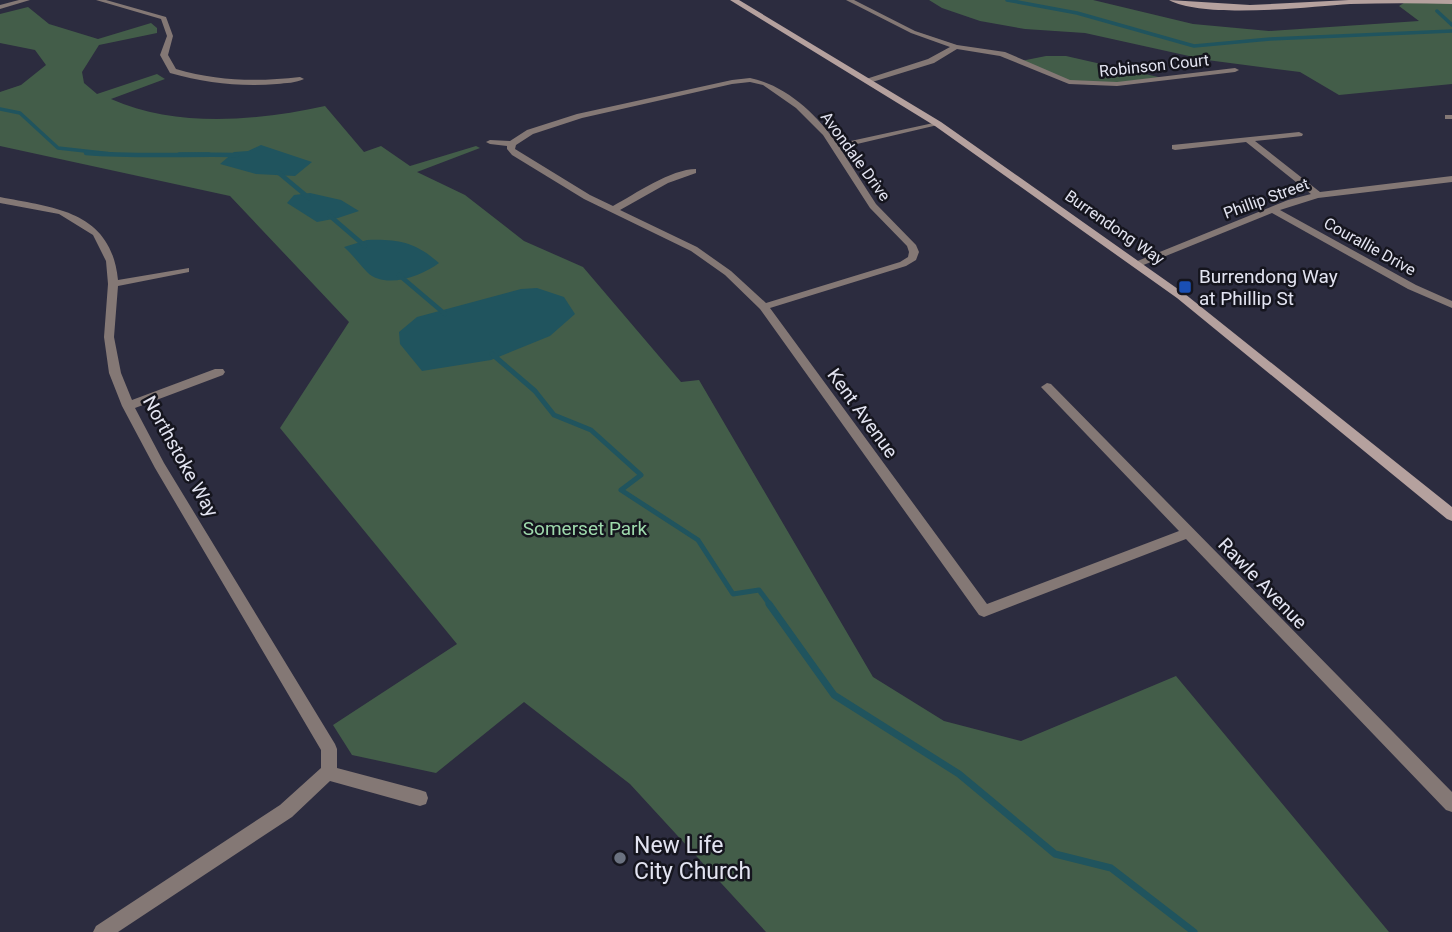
<svg xmlns="http://www.w3.org/2000/svg" width="1452" height="932" viewBox="0 0 1452 932" font-family="Roboto,sans-serif">
	<style>
		.green { fill: #435d49 }
		.water { fill: #20545e }
		.lines { fill: none; stroke-linecap: round; stroke-linejoin: round }
		.stream-far3 { stroke: #20545e; stroke-width: 3.5 }
		.stream-far2 { stroke: #20545e; stroke-width: 4.5 }
		.stream-far1 { stroke: #20545e; stroke-width: 5 }
		.stream { stroke: #20545e; stroke-width: 7 }
		.street { fill: #847875; fill-rule: evenodd }
		.secondary { fill: #b5a19e; fill-rule: evenodd }
		.transit-dot { fill: #1a4fb4; stroke: #15151e; stroke-width: 2.5 }
		.worship-dot { fill: #6b7280; stroke: #15151e; stroke-width: 2.5 }
		.labels { text-anchor: middle; stroke-width: 5; stroke-linejoin: round; paint-order: stroke }
		.far-street-label { font-size: 16px; fill: #e3e4f1; stroke: #15151e }
		.poi-label { font-size: 19px; fill: #e3e4f1; stroke: #15151e; text-anchor: start }
		.street-label { font-size: 19px; fill: #e3e4f1; stroke: #15151e }
		.park-label { font-size: 19px; fill: #9ed9ac; stroke: #15151e }
		.near-poi-label { font-size: 23px; fill: #e3e4f1; stroke: #15151e; text-anchor: start }
	</style>
	<rect width="100%" height="100%" fill="#2c2c3f"/>
	<g class="green">
		<polygon points="929,0 1093,0 1193,24 1269,31 1419,21 1399,6 1407,1 1452,3 1452,84 1339,95 1300,72 1207,60 1085,33 1025,29 980,21 942,8"/>
		<path d="M 28,7 L 49,24 L 98,39 L 151,23 L 157,28 L 157,33 L 99,45 L 82,72 L 84,83 L 97,94 L 157,74 L 165,79 L 111,99 C 176,128 257,121 325,106 L 364,152 L 381,146 L 410,166 L 476,146 L 480,148 L 417,172 L 465,195 L 524,241 L 583,267 L 681,382 L 699,380 L 873,677 L 944,721 L 1021,741 L 1176,676 L 1389,932 L 766,932 L 630,784 L 524,702 L 436,773 L 352,755 L 333,725 L 457,644 L 280,428 L 349,322 L 230,196 L 0,146 L 0,92 L 21,85 L 46,65 L 35,50 L 0,43 L 0,14 Z"/>
		<polygon points="1046,56 1066,56 1167,79 1093,85 1069,82 1021,61"/>
	</g>
	<g class="water">
		<polygon points="261,145 312,162 295,176 256,174 220,164 234,152 248,151"/>
		<polygon points="310,193 341,200 359,211 338,218 317,222 287,203 294,195"/>
		<path d="M 367,240 C 399,239 415,242 439,263 C 422,276 385,290 367,272 C 359,264 353,255 344,247 Z"/>
		<polygon points="537,288 564,297 575,314 550,336 491,360 422,371 400,344 399,332 417,317 521,289"/>
	</g>
	<g class="lines">
		<g class="stream-far3">
			<polyline points="1007,0 1077,13 1194,46 1270,39 1452,31"/>
			<polyline points="1437,11 1452,25"/>
			<polyline points="0,109 20,113 58,148 112,154"/>
			<polyline points="179,154 209,154"/>
		</g>
		<g class="stream-far2">
			<path d="M 86,153 C 137,157 186,154 237,155"/>
			<polyline points="279,173 309,198"/>
			<polyline points="330,216 365,246"/>
			<polyline points="399,275 445,314"/>
		</g>
		<polyline class="stream-far1" points="492,354 535,391 554,415 591,430 641,475 621,490 698,540 733,594 759,590 771,606"/>
		<polyline class="stream" points="769,604 834,695 959,774 1055,854 1111,868 1194,932"/>
		<g class="street">
			<polygon points="19,0 30,0 0,9 0,5"/>
			<path d="M 96,0 L 106,0 L 166,17 L 173,36 L 168,55 L 176,69 C 217,81 257,82 300,77 L 304,79 C 296,83 286,83 277,84 C 240,87 206,83 170,73 L 160,55 L 167,36 L 161,19 Z"/>
			<polygon points="846,0 854,0 915,31 957,45 1005,52 1070,80 1117,82 1235,68 1239,70 1235,72 1117,86 1069,84 1000,56 957,49 934,63 869,83 865,81 866,79 928,59 950,47 911,33"/>
			<path d="M 750,78 C 785,85 817,114 837,144 L 938,122 L 942,124 L 840,148 L 876,204 L 916,245 L 919,252 L 916,260 L 906,266 L 770,308 L 987,604 L 1179,531 L 1041,387 L 1047,383 L 1051,384 L 1452,792 L 1452,812 L 1446,810 L 1186,539 L 989,615 L 984,617 L 979,615 L 760,309 L 725,275 L 691,251 L 584,199 L 512,155 L 507,149 L 507,146 L 490,144 L 486,142 L 490,140 L 510,141 L 527,130 L 577,114 L 732,80 ZM 750,82 L 763,85 L 796,108 L 823,135 L 870,208 L 907,246 L 909,252 L 908,257 L 900,262 L 766,303 L 731,271 L 697,247 L 620,210 L 668,183 L 696,173 L 696,169 C 671,169 635,194 613,206 L 590,195 L 515,149 L 516,145 L 533,134 L 582,118 L 732,84 Z"/>
			<rect x="1445" y="115" width="7" height="4"/>
			<polygon points="1299,132 1303,134 1302,136 1255,141 1320,192 1452,176 1452,182 1318,198 1280,210 1416,285 1452,301 1452,308 1408,289 1272,213 1141,266 1135,266 1135,262 1288,200 1311,194 1246,142 1175,150 1172,149 1172,145"/>
			<path d="M 0,197 C 56,208 111,211 118,280 L 189,268 L 189,272 L 118,286 L 114,337 L 121,373 L 132,400 L 215,369 L 223,369 L 225,372 L 223,375 L 135,408 L 164,463 L 335,744 L 337,749 L 337,768 L 420,790 L 426,792 L 428,798 L 426,804 L 420,806 L 330,781 L 292,817 L 118,932 L 93,932 L 96,926 L 280,805 L 321,768 L 321,750 L 155,468 L 122,406 L 109,373 L 104,337 L 108,284 L 106,261 L 93,235 L 59,214 L 0,203 Z"/>
		</g>
		<g class="secondary">
			<polygon points="730,0 739,0 941,122 1185,294 1452,507 1452,521 1447,519 1177,298 935,126"/>
			<path d="M 1169,0 L 1250,5 L 1349,0 L 1452,0 L 1452,4 C 1418,3 1384,3 1350,4 C 1308,7 1204,19 1169,0 Z"/>
		</g>
	</g>
	<rect class="transit-dot" x="1178" y="280" width="14" height="14" rx="3.5"/>
	<circle class="worship-dot" cx="620" cy="858" r="7"/>
	<g class="labels">
		<g class="far-street-label">
			<text transform="translate(1154 65) rotate(-6)" y="6">Robinson Court</text>
			<text transform="translate(856 156) rotate(54)" y="6">Avondale Drive</text>
			<text transform="translate(1266 198) rotate(-20)" y="6">Phillip Street</text>
			<text transform="translate(1115 227) rotate(35)" y="6">Burrendong Way</text>
			<text transform="translate(1370 246) rotate(29)" y="6">Courallie Drive</text>
		</g>
		<g class="poi-label">
			<text x="1199" y="283">Burrendong Way<tspan x="1199" dy="22">at Phillip St</tspan></text>
		</g>
		<g class="street-label">
			<text transform="translate(863 413) rotate(54)" y="7">Kent Avenue</text>
			<text transform="translate(181 456) rotate(61)" y="7">Northstoke Way</text>
			<text transform="translate(1263 583) rotate(46)" y="7">Rawle Avenue</text>
		</g>
		<g class="park-label">
			<text x="585" y="535">Somerset Park</text>
		</g>
		<g class="near-poi-label">
			<text x="634" y="853">New Life<tspan x="634" dy="26">City Church</tspan></text>
		</g>
	</g>
</svg>
